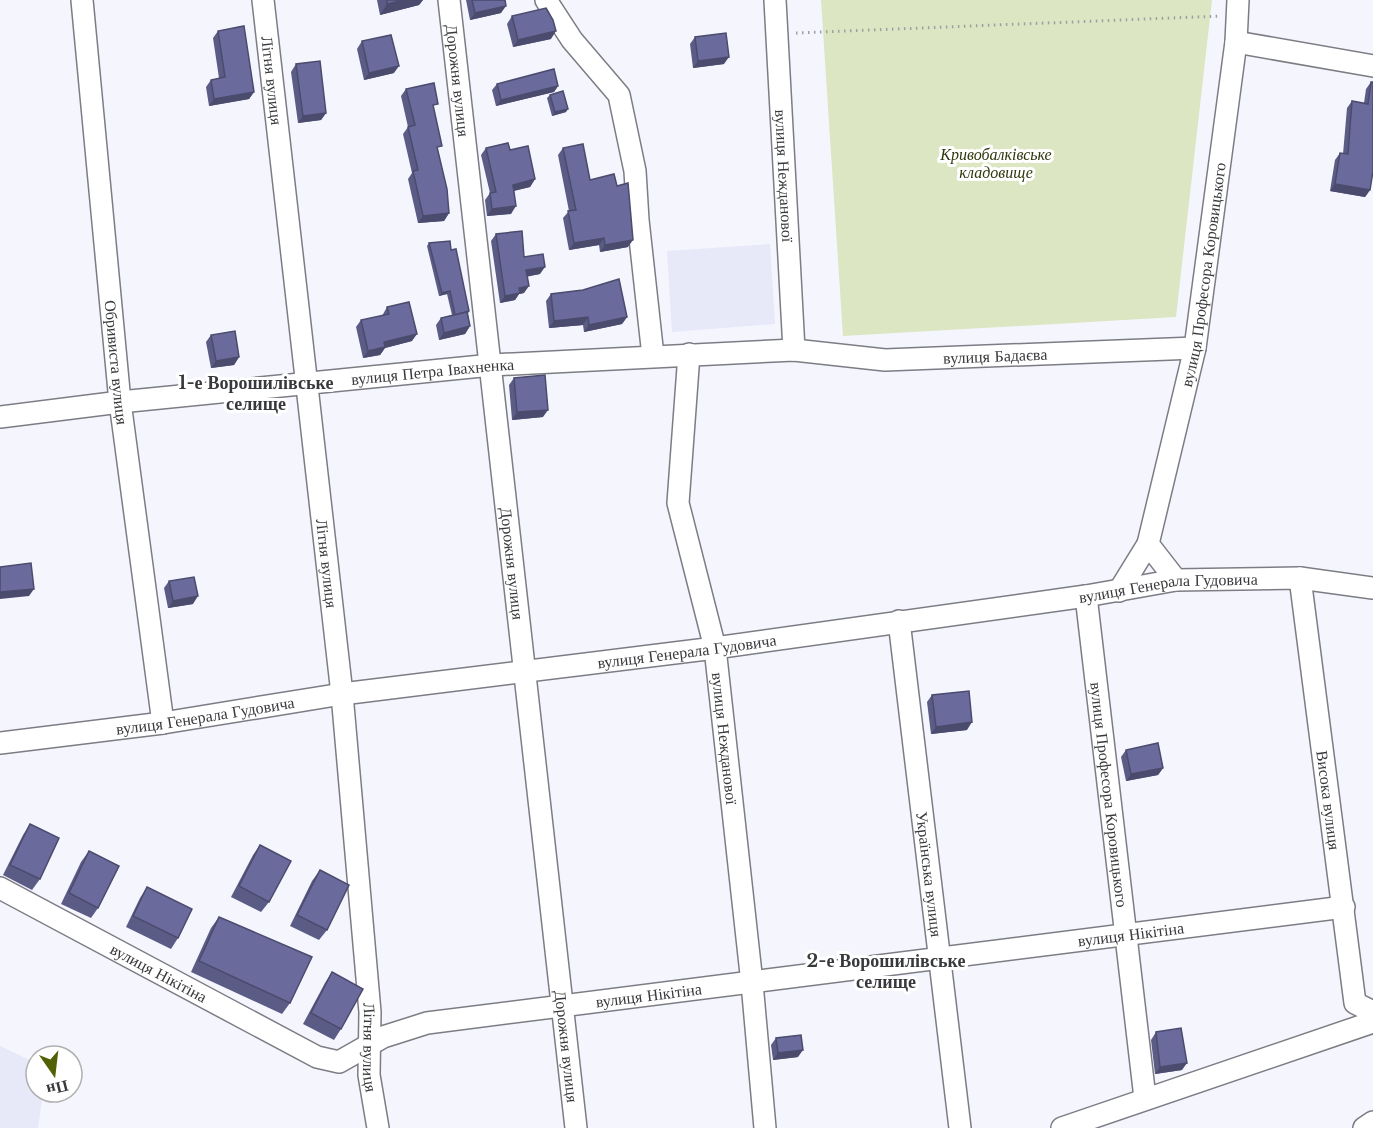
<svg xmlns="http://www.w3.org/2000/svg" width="1373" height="1128" viewBox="0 0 1373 1128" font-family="'Libre Baskerville',serif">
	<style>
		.built { fill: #e7e8f8 }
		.green { fill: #dce6c2 }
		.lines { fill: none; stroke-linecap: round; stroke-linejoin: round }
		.minor-casing { stroke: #7c7c84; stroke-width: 24 }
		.path { stroke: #9e9ea5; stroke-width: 3; stroke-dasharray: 1.5 4.5; stroke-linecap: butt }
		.minor { stroke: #fff; stroke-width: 21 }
		.wall { fill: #5b5c86 }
		.shaded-wall { fill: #4a4b6d }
		.building { fill: #6a6b9c; stroke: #4a4b6d; stroke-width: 1.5 }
		.labels { text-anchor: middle; stroke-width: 6; stroke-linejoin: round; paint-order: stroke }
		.street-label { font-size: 16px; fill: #38393c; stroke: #fff }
		.park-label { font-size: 16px; font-style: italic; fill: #2f370d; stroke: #fff }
		.neighbourhood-label { font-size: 18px; font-weight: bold; fill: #38393c; stroke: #fff }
	</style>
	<rect width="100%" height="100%" fill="#f5f5fe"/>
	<g class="built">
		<polygon points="770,244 775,324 672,332 667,251"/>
		<polygon points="0,1046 36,1063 36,1092 43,1092 38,1128 0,1128"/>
	</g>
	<polygon class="green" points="821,0 1212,0 1176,317 843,336"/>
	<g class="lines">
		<defs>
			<g id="minor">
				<path id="s1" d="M 82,0 L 120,402 L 163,723"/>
				<path id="s2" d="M 263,0 L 342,694 L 370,1012 L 369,1075 L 378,1128"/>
				<path id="s3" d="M 449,0 L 576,1128"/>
				<polyline points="546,0 572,40 619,95 635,171 638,220 653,356"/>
				<path id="s4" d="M 775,0 L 794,350"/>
				<polyline points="1236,42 1373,66"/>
				<path id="s5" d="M 689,354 L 678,503 L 715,648 L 752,983 L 765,1128"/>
				<path id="s6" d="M 0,417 L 120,402 L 492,365 L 794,350 L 885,360 L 1195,348"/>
				<path id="s7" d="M 1300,578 L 1355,1003 L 1373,1012"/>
				<path id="s8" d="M 1176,580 L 1148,544 L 1195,348 L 1236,42 L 1238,0"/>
				<polyline points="1119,591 1148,544"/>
				<path id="s9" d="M 1086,596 L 1145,1098"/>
				<path id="s10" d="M 899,621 L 960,1128"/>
				<path id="s11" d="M 0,743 L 163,723 L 342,694 L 715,648 L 1086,596 L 1176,580 L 1300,578 L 1373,588"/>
				<path id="s12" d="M 0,888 L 317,1057 L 339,1062 L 383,1037 L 427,1023 L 1344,907"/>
				<polyline points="1062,1128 1373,1022"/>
				<polyline points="1364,1128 1373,1122"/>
			</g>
		</defs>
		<use href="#minor" class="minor-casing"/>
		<polyline class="path" points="796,33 1221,16"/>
		<use href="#minor" class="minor"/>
	</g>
	<g class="wall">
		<polygon points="377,0 423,0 419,5 380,15"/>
		<polygon points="466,0 505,0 501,13 470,20"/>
		<polygon points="512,16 551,39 513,47 507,24"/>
		<polygon points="218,31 254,92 249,99 209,106 206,87 211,80 219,78 213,38"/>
		<polygon points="695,37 724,64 693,68 690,44"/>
		<polygon points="362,41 394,73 364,80 357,49"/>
		<polygon points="296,64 326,113 321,120 298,123 291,72"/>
		<polygon points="1371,82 1370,190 1365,197 1330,191 1335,160 1340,153 1343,154 1347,108 1352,101 1364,103 1366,89"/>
		<polygon points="497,84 558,86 554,92 496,106 492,90"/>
		<polygon points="406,89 434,110 438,151 449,213 444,221 418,223 408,179 412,173 403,134 408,127 401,96"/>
		<polygon points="550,95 566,112 552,116 547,98"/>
		<polygon points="486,148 510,150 535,179 530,187 514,191 511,214 487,216 485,200 490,193 481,155"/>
		<polygon points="563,148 590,180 628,247 600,252 599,245 569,250 563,218 569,211 558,155"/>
		<polygon points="496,234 524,257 540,274 527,276 524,293 519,294 515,300 500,303 491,241"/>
		<polygon points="429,243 451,250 469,311 468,314 470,326 465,334 439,340 436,325 441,318 452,315 447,294 439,296 427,246"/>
		<polygon points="551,294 627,317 622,324 584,332 583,325 549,328 546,301"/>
		<polygon points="387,307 412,341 385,348 380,355 363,358 356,327 361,320 382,316"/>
		<polygon points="211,335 239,357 234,365 211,368 206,342"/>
		<polygon points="514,378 543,417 512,420 509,385"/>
		<polygon points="169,581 193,604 168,608 164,588"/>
		<polygon points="932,695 967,730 931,734 927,702"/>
		<polygon points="1126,750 1163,768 1158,775 1126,781 1121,757"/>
		<polygon points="30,824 40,879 32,890 3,875 23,835"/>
		<polygon points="260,845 269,902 261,912 231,897 253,855"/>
		<polygon points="89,851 98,908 91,918 61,904 81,862"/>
		<polygon points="320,870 327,930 319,940 290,926 312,881"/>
		<polygon points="147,887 178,938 171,949 126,927 140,898"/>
		<polygon points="219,917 290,1003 282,1014 191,972 211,928"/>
		<polygon points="332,972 341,1029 334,1040 303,1024 325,983"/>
		<polygon points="1156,1032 1182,1070 1155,1074 1151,1040"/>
		<polygon points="776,1038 798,1057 773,1060 771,1045"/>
	</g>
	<g class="shaded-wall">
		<polygon points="404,0 423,0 419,5 380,15 387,4"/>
		<polygon points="506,6 501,13 470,20 475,13"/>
		<polygon points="556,31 551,39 513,47 518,40"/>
		<polygon points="729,57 724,64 693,68 698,61"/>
		<polygon points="399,66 394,73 364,80 369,73"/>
		<polygon points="558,86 554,92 496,106 501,100"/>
		<polygon points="254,92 249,99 209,106 214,99"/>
		<polygon points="568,109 566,112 552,116 555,112"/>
		<polygon points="326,113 321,120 298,123 303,116"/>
		<polygon points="535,179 530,187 508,192 513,185"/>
		<polygon points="1335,184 1370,190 1365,197 1330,191"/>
		<polygon points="516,206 511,214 487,216 492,209"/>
		<polygon points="449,213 444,221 418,223 423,216"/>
		<polygon points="604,238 599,245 569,250 574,243"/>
		<polygon points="633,240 628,247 600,252 605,245"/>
		<polygon points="545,267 540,274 521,278 526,270"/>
		<polygon points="529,286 524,293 519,294 515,300 500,303 505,296 519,288"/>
		<polygon points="450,291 447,294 439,296 442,293"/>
		<polygon points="588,317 583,325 549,328 554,321"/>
		<polygon points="627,317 622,324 584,332 589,325"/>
		<polygon points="470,326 465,334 439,340 444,333"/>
		<polygon points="417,334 412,341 385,348 380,355 363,358 368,351 384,342"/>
		<polygon points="239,357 234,365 211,368 216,361"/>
		<polygon points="548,410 543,417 512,420 517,412"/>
		<polygon points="34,589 29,596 0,599 0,592"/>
		<polygon points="198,596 193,604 168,608 173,601"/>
		<polygon points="972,722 967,730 931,734 936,727"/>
		<polygon points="1163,768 1158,775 1126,781 1131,774"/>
		<polygon points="803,1050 798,1057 773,1060 778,1053"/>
		<polygon points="1187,1063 1182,1070 1155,1074 1160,1067"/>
	</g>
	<g class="building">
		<polygon points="387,0 404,0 387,4"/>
		<polygon points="472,0 505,0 506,6 475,13"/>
		<polygon points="546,8 553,20 556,31 518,40 512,16"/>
		<polygon points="244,26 254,92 214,99 211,80 225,77 218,31"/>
		<polygon points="726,33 729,57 698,61 695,37"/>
		<polygon points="391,35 399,66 369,73 362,41"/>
		<polygon points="320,61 326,113 303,116 296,64"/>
		<polygon points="554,69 558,86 501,100 497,84"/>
		<polygon points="1371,82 1373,82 1373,171 1370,190 1335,184 1340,153 1348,154 1352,101 1368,104"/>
		<polygon points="434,83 438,104 433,105 442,146 437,147 447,189 449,213 423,216 413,171 418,170 408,127 415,125 406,89"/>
		<polygon points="563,91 568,109 555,112 550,95"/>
		<polygon points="508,143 510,150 528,146 535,179 513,185 516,206 492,209 490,193 496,192 486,148"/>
		<polygon points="583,144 590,180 614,174 617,186 628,183 633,240 605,245 604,238 574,243 568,211 576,210 563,148"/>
		<polygon points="522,231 524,257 543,254 545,267 526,270 529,286 519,288 520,293 505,296 496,234"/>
		<polygon points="450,241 451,250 456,249 469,311 455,315 450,291 442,293 429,243"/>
		<polygon points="619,279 627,317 589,325 588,317 554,321 551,294 583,290"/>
		<polygon points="409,302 417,334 384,342 385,347 368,351 361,320 389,314 387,307"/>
		<polygon points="467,312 470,326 444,333 441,318"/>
		<polygon points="235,331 239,357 216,361 211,335"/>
		<polygon points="545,375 548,410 517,412 514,378"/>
		<polygon points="31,563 34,589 0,592 0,567"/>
		<polygon points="194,577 198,596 173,601 169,581"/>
		<polygon points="969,691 972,722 936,727 932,695"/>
		<polygon points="1158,743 1163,768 1131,774 1126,750"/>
		<polygon points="30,824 59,838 40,879 10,865"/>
		<polygon points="260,845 291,861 269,902 239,886"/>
		<polygon points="89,851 119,866 98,908 69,893"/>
		<polygon points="320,870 349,885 327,930 297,915"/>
		<polygon points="147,887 192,909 178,938 133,916"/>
		<polygon points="219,917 312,957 290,1003 199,961"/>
		<polygon points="332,972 363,989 341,1029 311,1013"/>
		<polygon points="1181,1028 1187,1063 1160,1067 1156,1032"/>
		<polygon points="801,1035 803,1050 778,1053 776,1038"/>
	</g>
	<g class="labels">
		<g class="street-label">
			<text dy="6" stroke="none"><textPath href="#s2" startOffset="81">Літня вулиця</textPath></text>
			<text dy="6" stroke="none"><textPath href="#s3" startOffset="81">Дорожня вулиця</textPath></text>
			<text dy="6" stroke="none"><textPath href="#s4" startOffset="176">вулиця Нежданової</textPath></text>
			<text dy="6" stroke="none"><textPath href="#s8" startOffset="321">вулиця Професора Коровицького</textPath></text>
			<text dy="6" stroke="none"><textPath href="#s6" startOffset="999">вулиця Бадаєва</textPath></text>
			<text dy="6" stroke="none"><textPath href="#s1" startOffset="364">Обривиста вулиця</textPath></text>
			<text dy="6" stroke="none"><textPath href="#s6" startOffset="435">вулиця Петра Івахненка</textPath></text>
			<text dy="6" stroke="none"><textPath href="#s2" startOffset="567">Літня вулиця</textPath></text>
			<text dy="6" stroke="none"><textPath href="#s3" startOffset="567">Дорожня вулиця</textPath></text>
			<text dy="6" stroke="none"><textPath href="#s11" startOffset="1179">вулиця Генерала Гудовича</textPath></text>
			<text dy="6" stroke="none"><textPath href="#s11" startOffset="693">вулиця Генерала Гудовича</textPath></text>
			<text dy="6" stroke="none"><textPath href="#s11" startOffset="207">вулиця Генерала Гудовича</textPath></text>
			<text dy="6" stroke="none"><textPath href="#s5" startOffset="390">вулиця Нежданової</textPath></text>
			<text dy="6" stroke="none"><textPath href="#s9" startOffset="200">вулиця Професора Коровицького</textPath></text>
			<text dy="6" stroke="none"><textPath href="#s7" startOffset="224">Висока вулиця</textPath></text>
			<text dy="6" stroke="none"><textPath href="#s10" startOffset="255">Українська вулиця</textPath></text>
			<text dy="6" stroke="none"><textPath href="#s12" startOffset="1188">вулиця Нікітіна</textPath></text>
			<text dy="6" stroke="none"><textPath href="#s12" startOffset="180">вулиця Нікітіна</textPath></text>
			<text dy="6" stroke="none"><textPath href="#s12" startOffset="702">вулиця Нікітіна</textPath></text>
			<text dy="6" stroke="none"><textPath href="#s2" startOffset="1053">Літня вулиця</textPath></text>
			<text dy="6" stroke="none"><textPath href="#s3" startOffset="1053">Дорожня вулиця</textPath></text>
		</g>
		<g class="park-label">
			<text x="996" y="160">Кривобалківське<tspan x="996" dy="18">кладовище</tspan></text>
		</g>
		<g class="neighbourhood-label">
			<text x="256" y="389">1-е Ворошилівське<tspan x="256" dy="21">селище</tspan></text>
			<text x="886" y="967">2-е Ворошилівське<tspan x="886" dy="21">селище</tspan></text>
		</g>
	</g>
	<g transform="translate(54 1074) rotate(166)"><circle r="28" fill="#ffffff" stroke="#afb0b1" stroke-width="1.5"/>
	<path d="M0-4.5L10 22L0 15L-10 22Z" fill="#516002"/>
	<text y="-9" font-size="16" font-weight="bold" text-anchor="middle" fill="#38393c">Пн</text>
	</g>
</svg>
